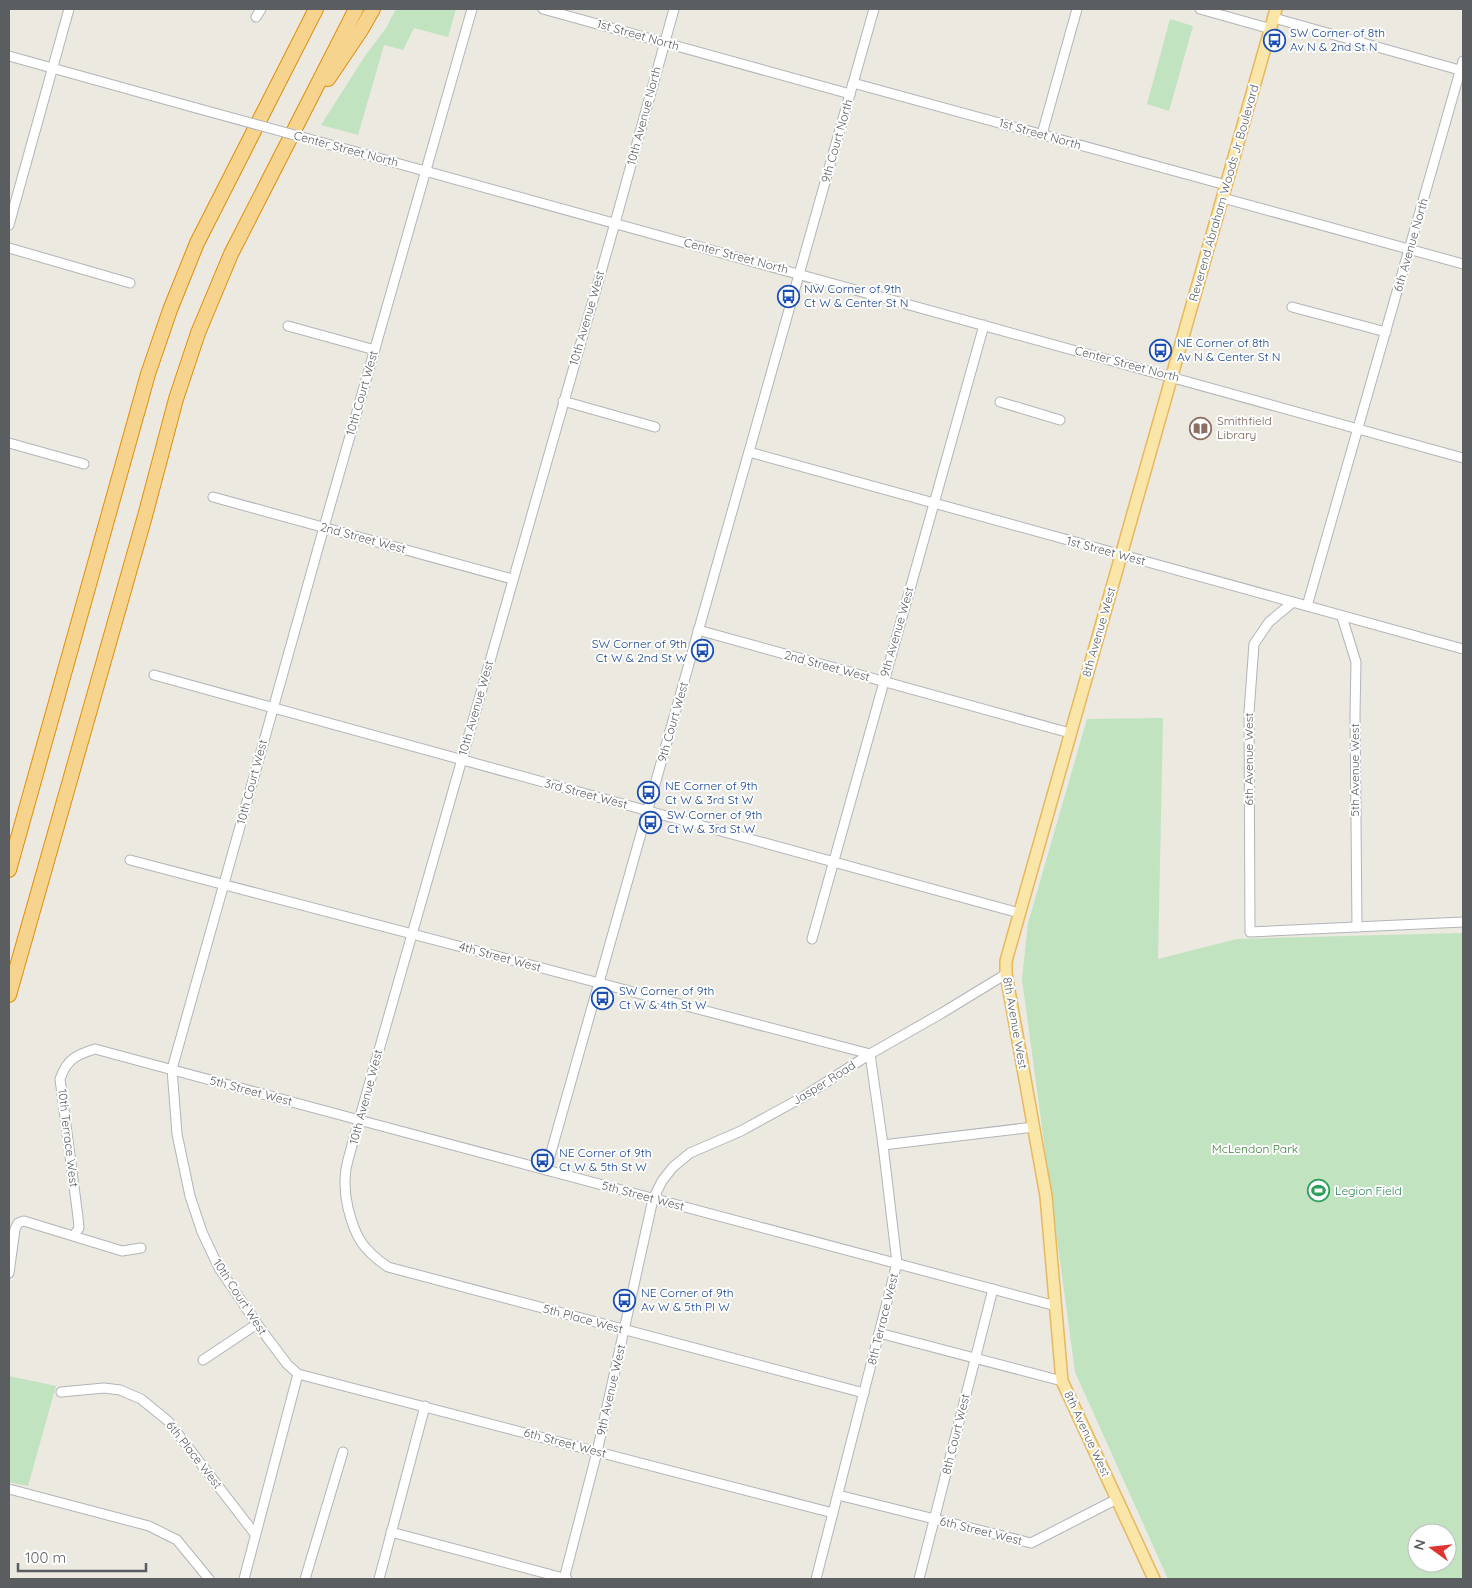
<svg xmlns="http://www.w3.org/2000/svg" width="1472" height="1588" viewBox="0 0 1472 1588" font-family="Quicksand,sans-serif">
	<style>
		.green { fill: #c1e3bf; fill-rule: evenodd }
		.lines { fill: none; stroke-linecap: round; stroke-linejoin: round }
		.minor-casing { stroke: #b2b5b8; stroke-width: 11 }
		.major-casing { stroke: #e9b75d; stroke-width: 14 }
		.highway-casing { stroke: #e28e0c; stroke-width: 16 }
		.minor { stroke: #fff; stroke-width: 9 }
		.major { stroke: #fae6a8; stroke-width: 11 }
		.highway { stroke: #f7d48d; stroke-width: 14 }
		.minor-bridge-casing { stroke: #b2b5b8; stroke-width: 11; stroke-linecap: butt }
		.minor-bridge { stroke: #fff; stroke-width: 9 }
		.labels { text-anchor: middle; stroke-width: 4; stroke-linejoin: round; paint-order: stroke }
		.transit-label { font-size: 12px; fill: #164399; stroke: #fff; text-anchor: start }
		.street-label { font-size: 12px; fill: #5a5e61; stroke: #fff }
		.education-label { font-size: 12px; fill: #785e54; stroke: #fff; text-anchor: start }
		.park-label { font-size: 12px; fill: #3b8239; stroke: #fff }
		.leisure-label { font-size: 12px; fill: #27864d; stroke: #fff; text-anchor: start }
	</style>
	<rect width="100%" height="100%" fill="#ece9e1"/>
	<g class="green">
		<polygon points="396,9 456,9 448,37 414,28 403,50 384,45 358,135 321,125 365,56 386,28"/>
		<polygon points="1170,19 1193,26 1169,111 1147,104"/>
		<path d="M 1163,718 L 1158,959 L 1237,939 L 1463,933 L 1463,1579 L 1168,1579 L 1075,1372 L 1022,979 L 1028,923 L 1087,719 ZM 1417,1533 L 1447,1533 L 1447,1563 L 1417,1563 Z"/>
		<polygon points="9,1376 56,1386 28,1486 9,1482"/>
	</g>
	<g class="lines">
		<defs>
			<g id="minor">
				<polyline points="472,9 324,527 172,1069 177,1134 190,1196 202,1232 219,1268 257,1324 287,1364 298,1374 833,1513"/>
				<polyline points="543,9 850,94"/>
				<path d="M 674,9 L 615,223 L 359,1120 C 355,1137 349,1153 346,1169 C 344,1182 345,1195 348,1208 C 355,1237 363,1250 388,1267 L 864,1393"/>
				<polyline points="1200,9 1271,29"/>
				<polyline points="256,17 261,9"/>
				<polyline points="1274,18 1463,71"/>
				<polyline points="9,56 196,108"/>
				<polyline points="853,83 1226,185"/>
				<polyline points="1042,134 1077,9"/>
				<polyline points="331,145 1463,458"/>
				<polyline points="1223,198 1463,264"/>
				<polyline points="9,225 69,9"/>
				<polyline points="9,248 130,283"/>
				<polyline points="1292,307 1386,332"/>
				<polyline points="288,326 375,350"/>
				<polyline points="563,401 655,427"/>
				<polyline points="1000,402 1060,420"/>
				<polyline points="9,443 84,464"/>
				<polyline points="749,452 1463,649"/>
				<polyline points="213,497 512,579"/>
				<polyline points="1293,602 1269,622 1254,644 1249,712 1250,932 1463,922"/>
				<polyline points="1307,606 1463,61"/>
				<polyline points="1342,617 1356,662 1355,714 1357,927"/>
				<polyline points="698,630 1070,733"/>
				<polyline points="154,675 1019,913"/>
				<polyline points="130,860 870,1054 883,1145 897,1263 816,1579"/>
				<polyline points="812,939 984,325"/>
				<polyline points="883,1145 1034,1127"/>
				<polyline points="546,1170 874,9"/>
				<path d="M 74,1235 L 79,1228 L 78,1217 L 60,1079 C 67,1059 76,1055 95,1049 L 359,1120 L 1056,1306"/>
				<polyline points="9,1273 15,1229 18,1223 24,1221 122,1251 141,1248"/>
				<polyline points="879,1333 1062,1381"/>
				<polyline points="203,1360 257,1324"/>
				<polyline points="61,1392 104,1388 120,1390 141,1399 168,1421 255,1534"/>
				<polyline points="9,1489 149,1526 177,1540 209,1579"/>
				<polyline points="838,1495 1031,1543 1117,1499"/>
				<polyline points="391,1532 567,1579"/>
				<polyline points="244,1579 298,1374"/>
				<polyline points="305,1579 343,1452"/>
				<polyline points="379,1579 425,1406"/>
				<polyline points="564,1579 597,1452 653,1199 662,1181 673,1167 690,1153 741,1131 803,1097 870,1054 942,1013 1006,974"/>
				<polyline points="919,1579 993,1289"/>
			</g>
			<polyline id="major" points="1154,1579 1062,1381 1046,1196 1006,974 1006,961 1276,9"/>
			<g id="highway">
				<polyline points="328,79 361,30 373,9"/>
				<polyline points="9,870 148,374 170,310 197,243 316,9"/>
				<polyline points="9,995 145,516 176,399 198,333 231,254 356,9"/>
			</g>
		</defs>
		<use href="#minor" class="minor-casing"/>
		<use href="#major" class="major-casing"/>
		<use href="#highway" class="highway-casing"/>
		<use href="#minor" class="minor"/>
		<use href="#major" class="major"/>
		<use href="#highway" class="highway"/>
		<defs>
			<polyline id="minor-bridge" points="196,108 331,145"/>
		</defs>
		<use href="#minor-bridge" class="minor-bridge-casing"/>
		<use href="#minor-bridge" class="minor-bridge"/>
	</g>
	<defs>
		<symbol id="bus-ring" viewBox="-11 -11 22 22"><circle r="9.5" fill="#fff" stroke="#1a4fb4" stroke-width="1.5"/><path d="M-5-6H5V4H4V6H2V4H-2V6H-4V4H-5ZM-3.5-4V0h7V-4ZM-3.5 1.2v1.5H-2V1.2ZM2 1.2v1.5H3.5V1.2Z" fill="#1a4fb4"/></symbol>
		<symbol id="library-ring" viewBox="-11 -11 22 22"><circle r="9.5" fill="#fff" stroke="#8d6e63" stroke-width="1.5"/><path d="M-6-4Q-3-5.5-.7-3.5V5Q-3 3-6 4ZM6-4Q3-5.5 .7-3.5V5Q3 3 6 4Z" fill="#8d6e63"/></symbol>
		<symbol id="stadium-ring" viewBox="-11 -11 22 22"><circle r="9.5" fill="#fff" stroke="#2e9e5b" stroke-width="1.5"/><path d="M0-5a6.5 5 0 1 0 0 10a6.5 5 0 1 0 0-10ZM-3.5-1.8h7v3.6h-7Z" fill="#2e9e5b"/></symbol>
	</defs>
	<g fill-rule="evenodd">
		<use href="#bus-ring" x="1262" y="28" width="25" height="25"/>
		<use href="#bus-ring" x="776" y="284" width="25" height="25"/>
		<use href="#bus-ring" x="1148" y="338" width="25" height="25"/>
		<use href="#library-ring" x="1188" y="416" width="25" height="25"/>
		<use href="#bus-ring" x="690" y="638" width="25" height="25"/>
		<use href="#bus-ring" x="636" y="780" width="25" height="25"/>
		<use href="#bus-ring" x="638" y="810" width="25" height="25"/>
		<use href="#bus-ring" x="590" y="986" width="25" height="25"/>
		<use href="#bus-ring" x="530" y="1148" width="25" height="25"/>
		<use href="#stadium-ring" x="1306" y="1178" width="25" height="25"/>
		<use href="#bus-ring" x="612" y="1288" width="25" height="25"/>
	</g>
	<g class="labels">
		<g class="transit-label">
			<text x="1290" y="37">SW Corner of 8th<tspan x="1290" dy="14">Av N &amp; 2nd St N</tspan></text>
			<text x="804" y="293">NW Corner of 9th<tspan x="804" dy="14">Ct W &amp; Center St N</tspan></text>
			<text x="1177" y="347">NE Corner of 8th<tspan x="1177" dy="14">Av N &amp; Center St N</tspan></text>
			<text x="687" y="648" text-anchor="end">SW Corner of 9th<tspan x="687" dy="14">Ct W &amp; 2nd St W</tspan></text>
			<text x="665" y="790">NE Corner of 9th<tspan x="665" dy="14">Ct W &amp; 3rd St W</tspan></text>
			<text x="667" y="819">SW Corner of 9th<tspan x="667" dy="14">Ct W &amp; 3rd St W</tspan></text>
			<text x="619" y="995">SW Corner of 9th<tspan x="619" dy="14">Ct W &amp; 4th St W</tspan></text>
			<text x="559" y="1157">NE Corner of 9th<tspan x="559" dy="14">Ct W &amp; 5th St W</tspan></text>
			<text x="641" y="1297">NE Corner of 9th<tspan x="641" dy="14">Av W &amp; 5th Pl W</tspan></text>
		</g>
		<g class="street-label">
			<text transform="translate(638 35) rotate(16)" y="4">1st Street North</text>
			<text transform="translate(644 116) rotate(-75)" y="4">10th Avenue North</text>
			<text transform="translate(1040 134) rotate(16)" y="4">1st Street North</text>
			<text transform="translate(837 141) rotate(-74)" y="4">9th Court North</text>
			<text transform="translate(346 149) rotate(15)" y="4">Center Street North</text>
			<text transform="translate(1224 193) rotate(-74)" y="4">Reverend Abraham Woods Jr Boulevard</text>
			<text transform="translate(1411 245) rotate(-74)" y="4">6th Avenue North</text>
			<text transform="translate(736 256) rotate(15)" y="4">Center Street North</text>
			<text transform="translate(587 318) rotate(-74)" y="4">10th Avenue West</text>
			<text transform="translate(1127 364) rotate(15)" y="4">Center Street North</text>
			<text transform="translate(362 393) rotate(-74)" y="4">10th Court West</text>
			<text transform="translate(363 538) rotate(15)" y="4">2nd Street West</text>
			<text transform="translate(1106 551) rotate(15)" y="4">1st Street West</text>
			<text transform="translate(897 632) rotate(-74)" y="4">9th Avenue West</text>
			<text transform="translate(1099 632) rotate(-74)" y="4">8th Avenue West</text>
			<text transform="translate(827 666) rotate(15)" y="4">2nd Street West</text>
			<text transform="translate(476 708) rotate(-74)" y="4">10th Avenue West</text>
			<text transform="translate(673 722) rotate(-74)" y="4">9th Court West</text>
			<text transform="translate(1249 759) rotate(-90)" y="4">6th Avenue West</text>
			<text transform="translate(1355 770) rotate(-90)" y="4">5th Avenue West</text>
			<text transform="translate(252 782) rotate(-75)" y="4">10th Court West</text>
			<text transform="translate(586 794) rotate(15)" y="4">3rd Street West</text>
			<text transform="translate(500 957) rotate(15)" y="4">4th Street West</text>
			<text transform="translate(1015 1023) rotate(80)" y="4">8th Avenue West</text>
			<text transform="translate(824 1083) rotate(-32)" y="4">Jasper Road</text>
			<text transform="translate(251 1091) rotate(15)" y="4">5th Street West</text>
			<text transform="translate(366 1097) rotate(-75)" y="4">10th Avenue West</text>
			<text transform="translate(68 1138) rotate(83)" y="4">10th Terrace West</text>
			<text transform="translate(643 1196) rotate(15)" y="4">5th Street West</text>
			<text transform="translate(240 1297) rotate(57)" y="4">10th Court West</text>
			<text transform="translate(583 1319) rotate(15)" y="4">5th Place West</text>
			<text transform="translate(883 1319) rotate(-76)" y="4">8th Terrace West</text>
			<text transform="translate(611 1390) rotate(-77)" y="4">9th Avenue West</text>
			<text transform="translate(956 1434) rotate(-76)" y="4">8th Court West</text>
			<text transform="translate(1087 1434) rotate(65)" y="4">8th Avenue West</text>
			<text transform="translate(565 1443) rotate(15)" y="4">6th Street West</text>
			<text transform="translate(194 1455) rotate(52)" y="4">6th Place West</text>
			<text transform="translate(981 1531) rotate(14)" y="4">6th Street West</text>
		</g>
		<g class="education-label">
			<text x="1217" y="425">Smithfield<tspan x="1217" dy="14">Library</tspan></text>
		</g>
		<g class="park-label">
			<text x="1255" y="1153">McLendon Park</text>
		</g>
		<g class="leisure-label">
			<text x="1335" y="1195">Legion Field</text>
		</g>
	</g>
	<rect width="1472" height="1588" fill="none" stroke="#5a5e61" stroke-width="20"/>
	<g transform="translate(1432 1548) rotate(285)"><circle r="24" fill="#ffffff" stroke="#bdbfc0"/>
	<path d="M0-4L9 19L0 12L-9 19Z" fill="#df3434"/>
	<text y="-8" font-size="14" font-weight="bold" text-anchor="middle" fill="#5a5e61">N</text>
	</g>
	<path d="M18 1563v8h128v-8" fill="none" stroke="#5a5e61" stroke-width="2.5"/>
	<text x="25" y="1563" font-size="15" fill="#5a5e61" stroke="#ffffff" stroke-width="4" paint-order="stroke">100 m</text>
</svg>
